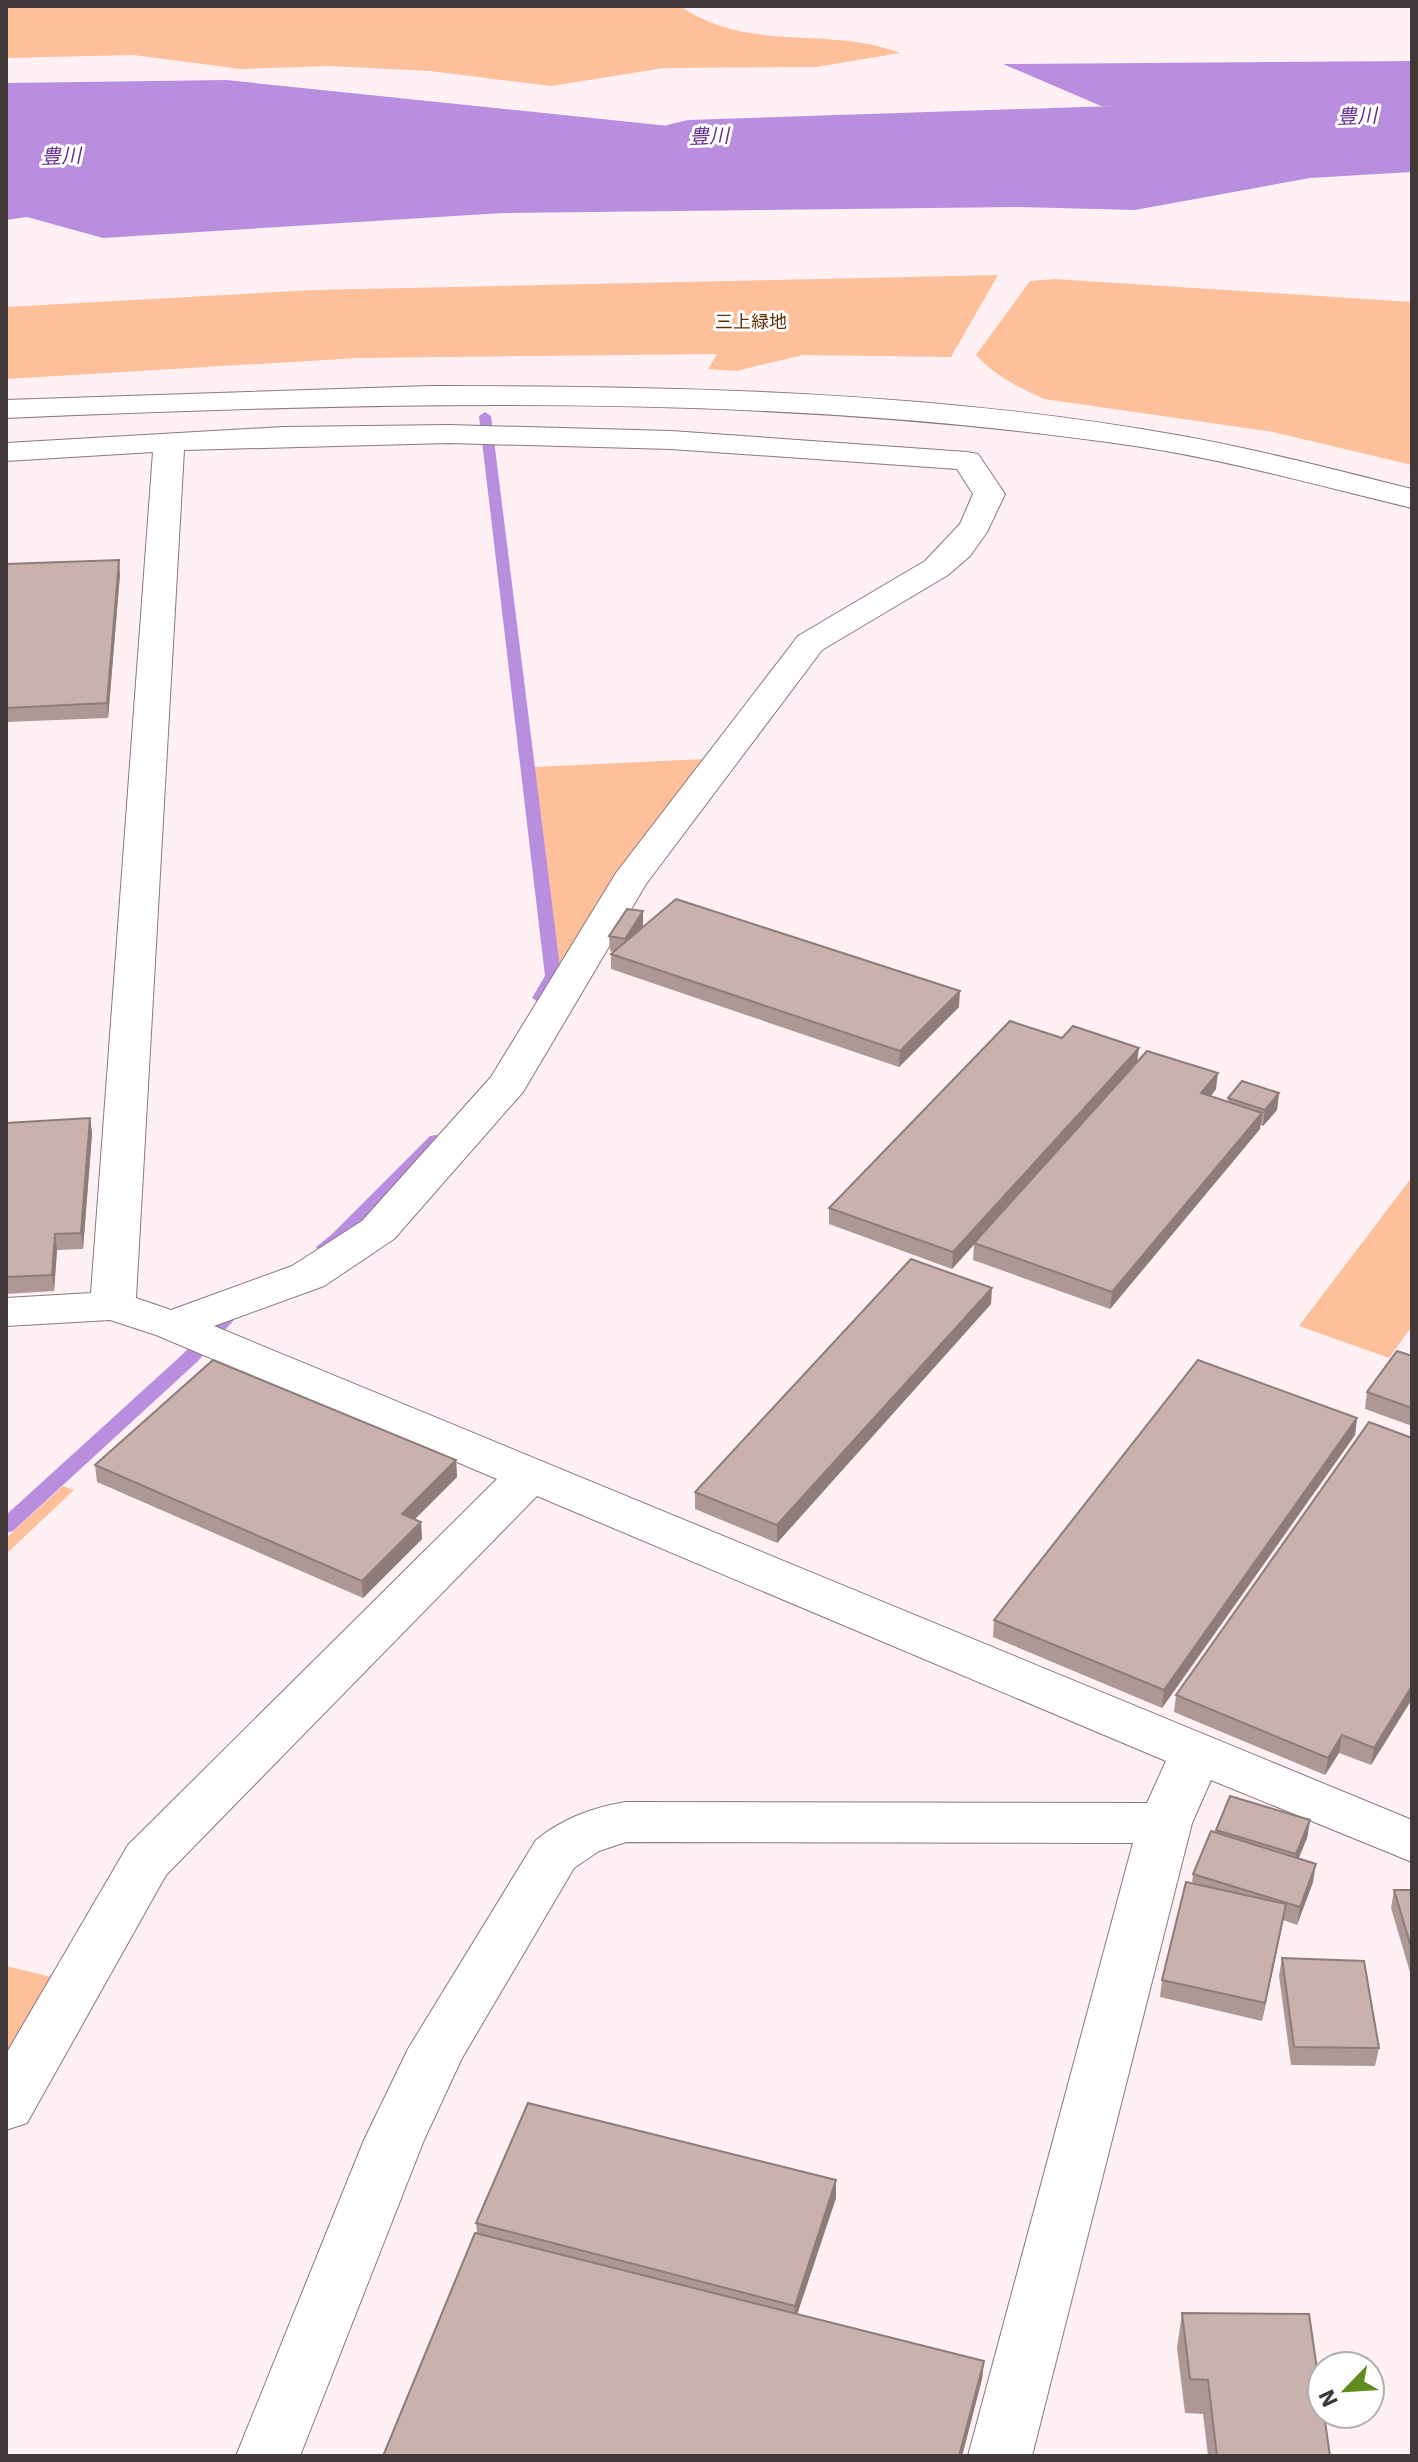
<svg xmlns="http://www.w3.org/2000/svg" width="1418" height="2462" viewBox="0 0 1418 2462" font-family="'IBM Plex Sans','Noto Sans JP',sans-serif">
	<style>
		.green { fill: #fdc09b }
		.water { fill: #ba8edf }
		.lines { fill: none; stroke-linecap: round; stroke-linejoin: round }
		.stream { fill: #ba8edf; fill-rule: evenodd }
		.river { fill: #ba8edf; fill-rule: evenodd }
		.minor-casing { stroke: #8c777c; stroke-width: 2 }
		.minor { fill: #fff; fill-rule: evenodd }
		.wall { fill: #ad9896 }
		.shaded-wall { fill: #8d7c7a }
		.building { fill: #c9b1ae; stroke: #8d7c7a; stroke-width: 2 }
		.labels { text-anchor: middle; stroke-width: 6; stroke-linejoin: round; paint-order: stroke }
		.far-park-label { font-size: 18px; fill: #642f04; stroke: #fff }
		.far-water-label { font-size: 20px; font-style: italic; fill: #652d8b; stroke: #fff }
	</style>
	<rect width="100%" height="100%" fill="#fff0f4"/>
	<g class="green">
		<path d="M 6,6 L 680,6 C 749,54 827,25 900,53 L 816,67 L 664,68 L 551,86 L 430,71 L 330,66 L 241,69 L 133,55 L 6,58 Z"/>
		<polygon points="998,275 951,357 803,355 736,371 708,369 717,354 358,358 6,379 6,307 314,290"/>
		<path d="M 1055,279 L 1412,302 L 1412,465 L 1273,432 L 1044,399 C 1018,387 995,376 976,355 L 1030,281 Z"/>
		<polygon points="705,759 559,975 534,767"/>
		<polygon points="1412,1177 1412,1326 1389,1358 1299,1326"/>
		<polygon points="63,1486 74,1490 6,1554 6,1538"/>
		<polygon points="6,1966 51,1977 6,2054"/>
	</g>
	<polygon class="water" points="1412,61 1412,172 1310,178 1135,210 1018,207 503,213 103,238 27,217 6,220 6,83 226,80 746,134 1216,136 1314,115 1101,106 1003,64"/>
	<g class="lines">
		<g class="stream">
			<polygon points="485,412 491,416 561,976 546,1001 540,1003 532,998 545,976 479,416"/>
			<polygon points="436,1135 442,1136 445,1140 442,1144 343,1243 331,1251 319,1251 316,1247 331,1235 430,1136"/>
			<polygon points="238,1299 247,1305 198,1361 13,1531 6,1533 6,1515 184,1353 231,1301"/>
		</g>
		<polygon class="river" points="1412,96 1412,132 688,156 667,151 658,138 667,125 688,120"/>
		<defs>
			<g id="minor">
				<path d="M 430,386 C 677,386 926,391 1171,434 C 1252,448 1332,469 1412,489 L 1412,508 C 1320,486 1229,460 1135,446 C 760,391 383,402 6,418 L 6,400 Z"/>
				<path d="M 449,425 L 671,431 L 967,452 L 978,454 L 1005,494 L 987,532 L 970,556 L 948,575 L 822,650 L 646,884 L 523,1092 L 394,1239 L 324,1286 L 214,1326 L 1412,1820 L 1412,1862 L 1211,1780 L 1192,1823 L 1032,2456 L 968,2456 L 1133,1843 L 626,1842 L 599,1851 L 574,1868 L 462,2058 L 424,2140 L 300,2456 L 236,2456 L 364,2140 L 408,2049 L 536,1840 C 562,1819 593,1807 626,1802 L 1147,1803 L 1166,1761 L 537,1496 L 166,1875 L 27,2123 L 6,2130 L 6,2054 L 128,1845 L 497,1479 L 156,1335 L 110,1320 L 6,1326 L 6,1298 L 91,1293 L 153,452 L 6,461 L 6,443 L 283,427 ZM 449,443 L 671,449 L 957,469 L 973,494 L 960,524 L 925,561 L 798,636 L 616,873 L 491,1077 L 362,1221 L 292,1266 L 171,1310 L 136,1298 L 184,450 Z"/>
			</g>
		</defs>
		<use href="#minor" class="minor-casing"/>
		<use href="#minor" class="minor"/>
	</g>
	<g class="wall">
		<polygon points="6,564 120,574 108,718 6,722"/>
		<polygon points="642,927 959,1007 899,1067 611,969 611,954 613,952 610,951 609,936"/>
		<polygon points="1062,1038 1137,1062 1216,1089 1211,1096 1228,1101 1228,1098 1279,1093 1277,1110 1263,1126 1260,1125 1260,1129 1110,1309 973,1260 974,1244 952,1269 829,1224 829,1208"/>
		<polygon points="90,1118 92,1134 83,1249 57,1250 54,1291 6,1294 6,1123"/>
		<polygon points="991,1304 777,1543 695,1509 695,1492"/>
		<polygon points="1412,1356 1412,1426 1365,1409 1367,1392"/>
		<polygon points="1357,1418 1355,1435 1162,1708 993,1637 994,1620"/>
		<polygon points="456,1460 457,1477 415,1519 421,1522 422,1539 363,1598 97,1482 95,1465"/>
		<polygon points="1176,1695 1412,1699 1371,1765 1339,1753 1325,1775 1174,1712"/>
		<polygon points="1310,1820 1307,1838 1298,1859 1313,1882 1297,1925 1283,1920 1262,2021 1160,1997 1162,1980 1192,1884 1193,1874 1216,1833 1216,1830"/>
		<polygon points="1394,1890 1412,1890 1412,1979 1391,1908"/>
		<polygon points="1282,1958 1379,2048 1375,2066 1291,2065 1279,1976"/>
		<polygon points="836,2180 836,2198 797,2314 984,2361 982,2379 962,2456 383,2456 477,2233 476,2223"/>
		<polygon points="1182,2313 1330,2456 1208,2456 1203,2414 1185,2413 1177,2348"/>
	</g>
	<g class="shaded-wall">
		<polygon points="119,560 120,574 108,718 107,703"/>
		<polygon points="643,911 643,927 625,954 625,939"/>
		<polygon points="960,991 959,1007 899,1067 900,1051"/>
		<polygon points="1139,1048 1137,1064 952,1269 953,1252"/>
		<polygon points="1218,1073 1216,1089 1200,1109 1201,1093"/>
		<polygon points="1279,1093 1277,1110 1263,1126 1265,1110"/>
		<polygon points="1262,1113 1260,1129 1110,1309 1112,1292"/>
		<polygon points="90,1118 92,1134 83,1249 81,1233"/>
		<polygon points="55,1234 57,1250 54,1291 52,1275"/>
		<polygon points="992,1288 991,1304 777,1543 777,1525"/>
		<polygon points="1357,1418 1355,1435 1162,1708 1164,1690"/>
		<polygon points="456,1460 457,1477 403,1531 402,1514"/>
		<polygon points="421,1522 422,1539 363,1598 362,1581"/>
		<polygon points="1412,1686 1412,1699 1371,1765 1374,1748"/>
		<polygon points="1342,1735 1339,1753 1325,1775 1328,1758"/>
		<polygon points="1310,1820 1307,1838 1293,1872 1296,1854"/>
		<polygon points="1316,1864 1313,1882 1297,1925 1300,1907"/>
		<polygon points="1286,1904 1283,1922 1262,2021 1265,2003"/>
		<polygon points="836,2180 836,2198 794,2324 795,2306"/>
		<polygon points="984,2361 982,2379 962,2456 959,2456"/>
	</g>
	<g class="building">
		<polygon points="119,560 107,703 6,708 6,564"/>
		<polygon points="676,899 960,991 900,1051 611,954"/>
		<polygon points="627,909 643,911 625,939 609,936"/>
		<polygon points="1010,1021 1062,1038 1073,1026 1139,1048 953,1252 829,1208"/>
		<polygon points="1147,1051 1218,1073 1201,1093 1262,1113 1112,1292 974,1243"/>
		<polygon points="1242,1081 1279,1093 1265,1110 1228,1098"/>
		<polygon points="90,1118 81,1233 55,1234 52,1275 6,1277 6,1123"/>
		<polygon points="911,1259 992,1288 777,1525 695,1492"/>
		<polygon points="1397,1351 1412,1356 1412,1408 1367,1392"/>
		<polygon points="213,1360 456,1460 402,1514 421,1522 362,1581 95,1465"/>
		<polygon points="1198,1360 1357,1418 1164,1690 994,1620"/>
		<polygon points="1369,1422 1412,1438 1412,1686 1374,1748 1342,1735 1328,1758 1176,1695"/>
		<polygon points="1230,1796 1310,1820 1296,1854 1216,1830"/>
		<polygon points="1211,1831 1316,1864 1300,1907 1193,1874"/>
		<polygon points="1186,1882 1286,1904 1265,2003 1162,1980"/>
		<polygon points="1394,1890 1412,1890 1412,1950"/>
		<polygon points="1282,1958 1364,1961 1379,2048 1294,2047"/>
		<polygon points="528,2103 836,2180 795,2306 476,2223"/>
		<polygon points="475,2233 984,2361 959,2456 383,2456"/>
		<polygon points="1182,2313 1309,2314 1322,2403 1322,2414 1324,2414 1330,2456 1217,2456 1208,2380 1190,2379"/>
	</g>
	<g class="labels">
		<g class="far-park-label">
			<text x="751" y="328">三上緑地</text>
		</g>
		<g class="far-water-label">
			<text transform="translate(1357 116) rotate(-2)" y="7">豊川</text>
			<text transform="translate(709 136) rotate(-2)" y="7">豊川</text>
			<text transform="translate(61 156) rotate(-2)" y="7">豊川</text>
		</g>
	</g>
	<rect width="1418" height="2462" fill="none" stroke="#41383a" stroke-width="16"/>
	<g transform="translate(1346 2390) rotate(245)"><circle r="38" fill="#ffffff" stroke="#b3afb0" stroke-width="2"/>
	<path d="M0-6L14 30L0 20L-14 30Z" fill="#5f8c1d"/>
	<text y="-12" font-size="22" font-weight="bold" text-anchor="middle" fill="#41383a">N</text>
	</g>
</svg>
